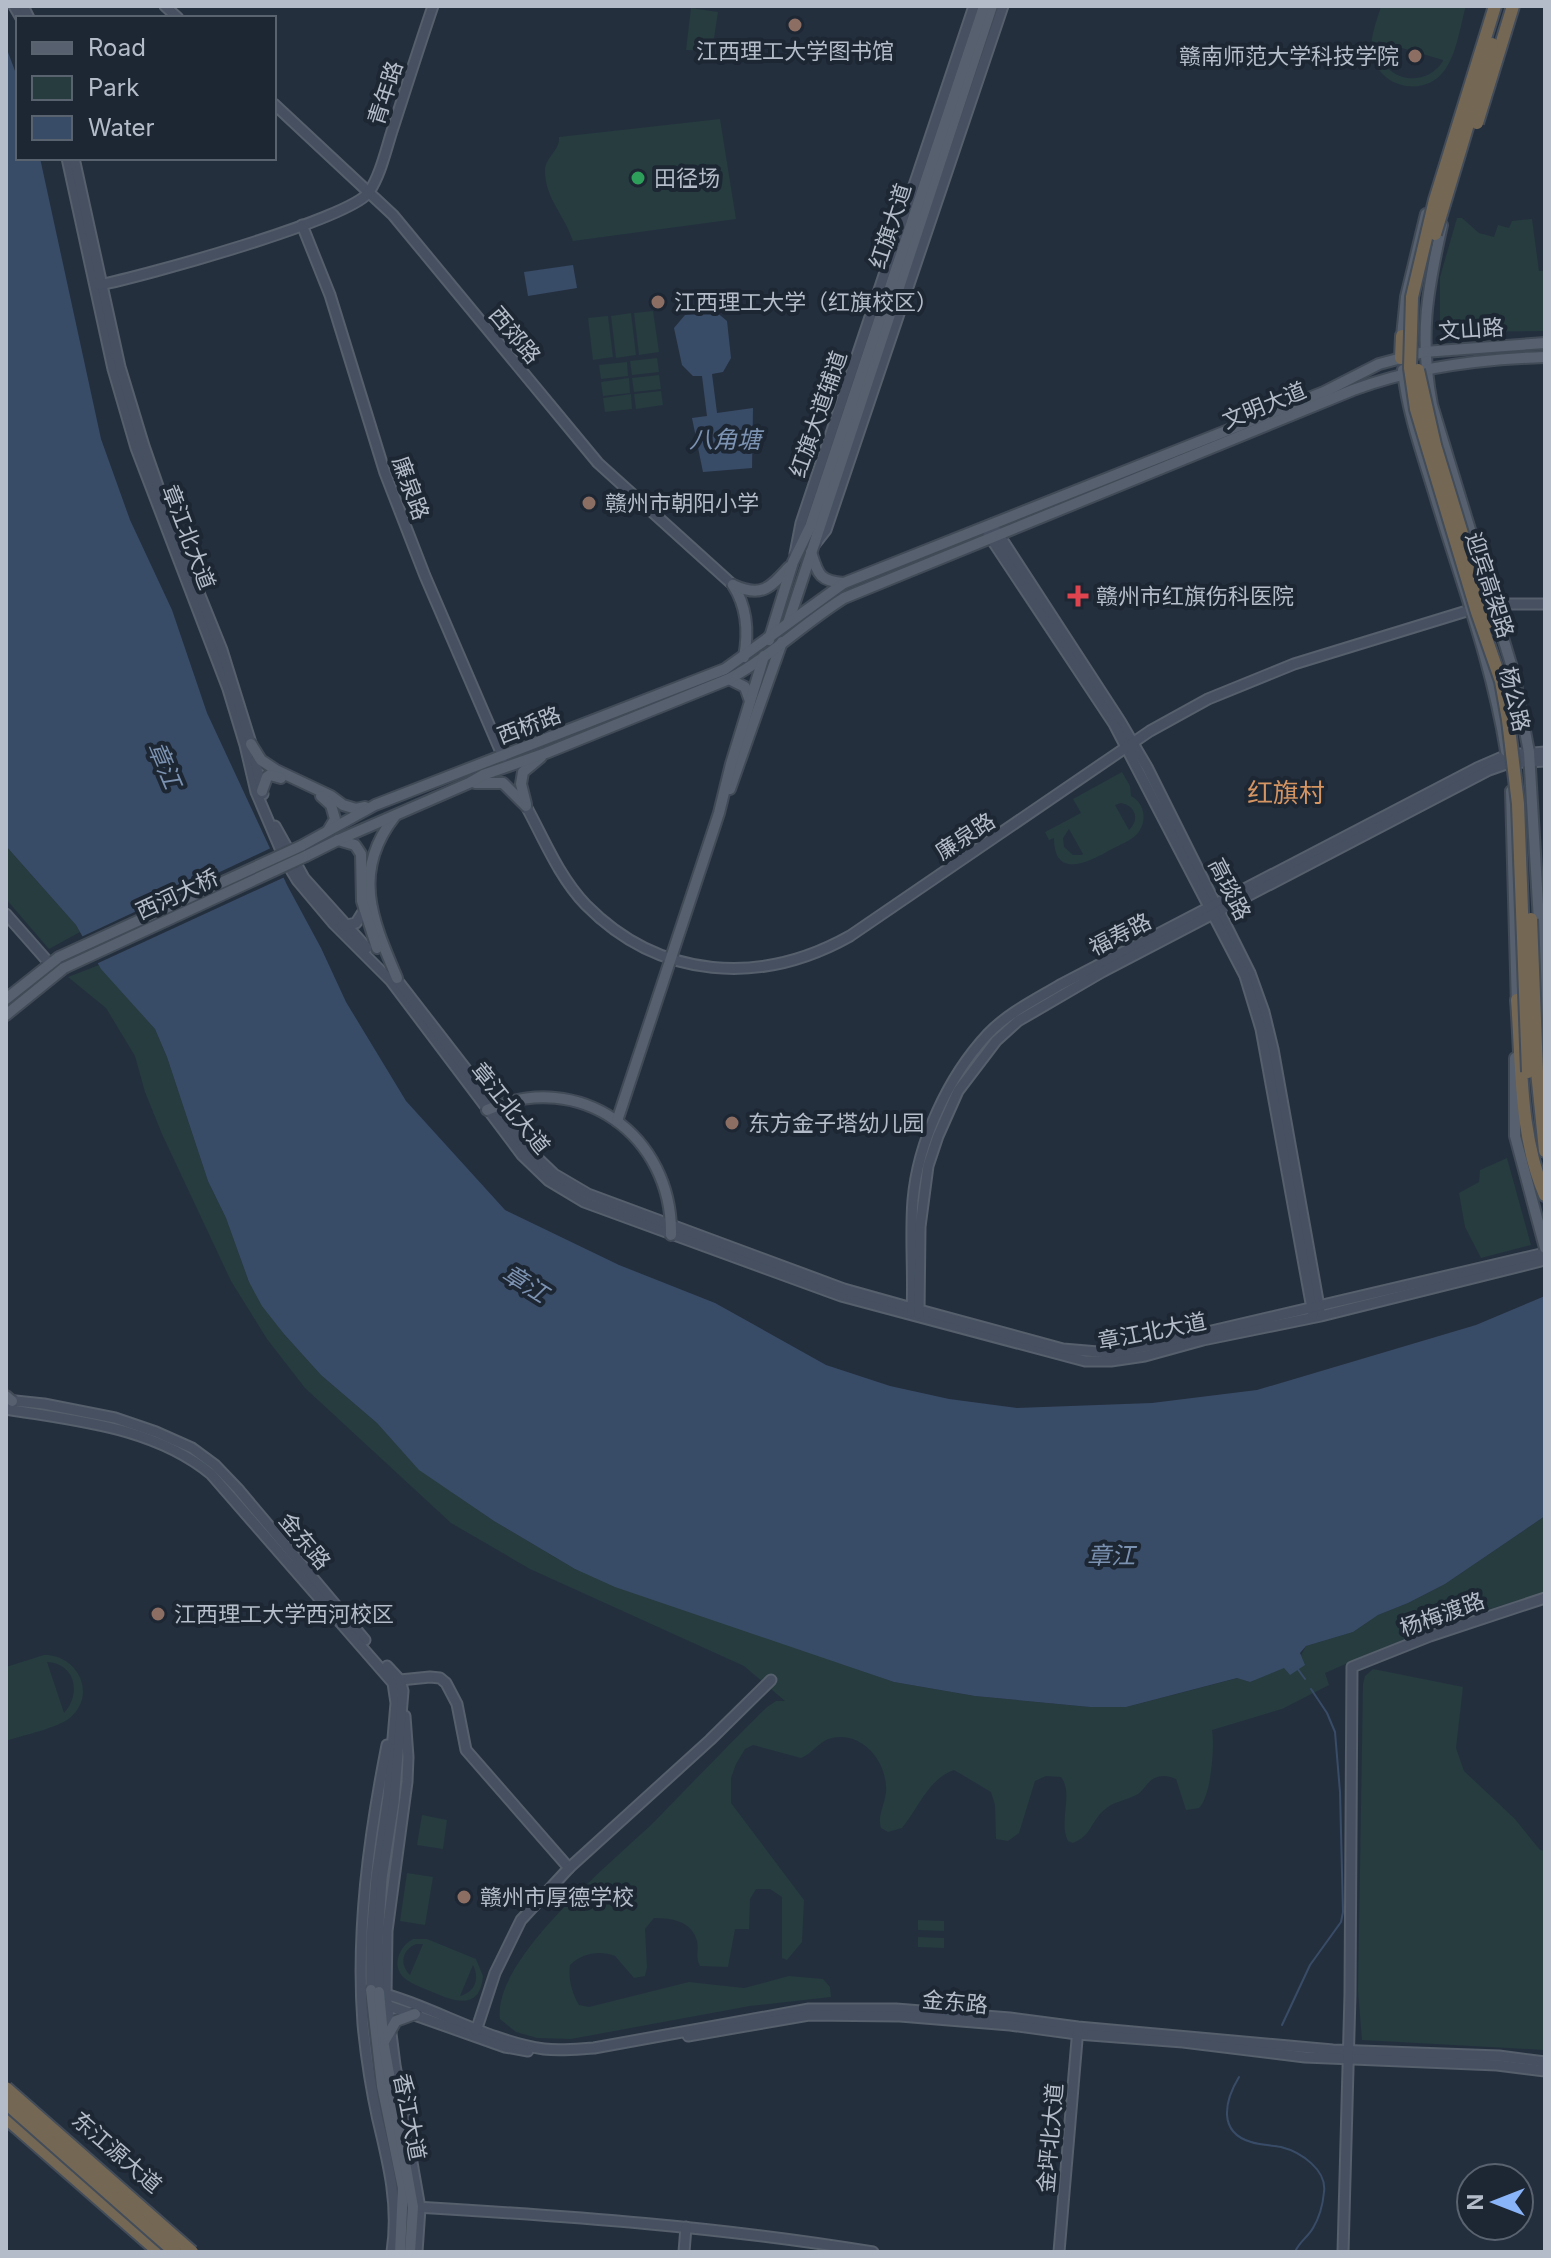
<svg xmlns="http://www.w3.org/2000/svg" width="1551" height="2258" viewBox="0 0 1551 2258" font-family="Inter,'Noto Sans SC',sans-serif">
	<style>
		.green { fill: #263c3f; fill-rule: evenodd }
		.water { fill: #394c67 }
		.pier { fill: #242f3e }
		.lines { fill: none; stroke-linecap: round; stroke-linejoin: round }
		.stream { stroke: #394c67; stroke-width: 2 }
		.secondary-casing { stroke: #565f6c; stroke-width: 13 }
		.primary-casing { stroke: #414a57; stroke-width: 14 }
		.highway-casing { stroke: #434c59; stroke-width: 16 }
		.secondary { stroke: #465061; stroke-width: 9 }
		.primary { stroke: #56606e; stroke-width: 10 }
		.highway { stroke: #746855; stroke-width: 12 }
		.primary-bridge-casing { stroke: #414a57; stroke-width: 14; stroke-linecap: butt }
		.highway-bridge-casing { stroke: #434c59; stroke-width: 16; stroke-linecap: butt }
		.primary-bridge { stroke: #56606e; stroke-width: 10 }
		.highway-bridge { stroke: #746855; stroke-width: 12 }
		.education-dot { fill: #8d6e63; stroke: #1d2633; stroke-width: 3 }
		.leisure-dot { fill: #2e9e5b; stroke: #1d2633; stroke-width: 3 }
		.health-dot { fill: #e0444e; stroke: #1d2633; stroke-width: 3 }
		.labels { text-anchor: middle; stroke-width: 8; stroke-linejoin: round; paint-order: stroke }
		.poi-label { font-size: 22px; fill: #b4bcc9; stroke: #1d2633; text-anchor: start }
		.street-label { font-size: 22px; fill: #b4bcc9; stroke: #1d2633 }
		.water-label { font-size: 24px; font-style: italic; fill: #7c92b1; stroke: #1d2633 }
		.quarter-label { font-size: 26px; fill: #d59563; stroke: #1d2633 }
	</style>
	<rect width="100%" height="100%" fill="#242f3e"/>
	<g class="green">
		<path d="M 1381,6 L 1466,6 C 1460,26 1457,54 1444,71 C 1424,98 1379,88 1372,54 C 1369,38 1377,21 1381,6 ZM 1378,41 L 1443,60 L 1443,61 C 1423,92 1377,79 1378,41 Z"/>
		<polygon points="691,8 718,12 712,51 686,50"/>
		<path d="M 720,119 L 736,219 L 573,241 C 565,216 545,198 545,171 C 545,157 560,151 559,137 Z"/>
		<polygon points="1457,218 1462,218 1479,233 1494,237 1498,225 1509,228 1512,221 1532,219 1539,271 1545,271 1545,331 1451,332 1444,331 1440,326 1440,277"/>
		<polygon points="653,311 659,352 639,355 634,313"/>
		<polygon points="631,313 636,355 616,358 611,316"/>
		<polygon points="608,316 613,357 593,360 588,318"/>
		<polygon points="657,358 659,372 632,375 630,361"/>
		<polygon points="627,362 628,376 601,379 599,365"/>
		<polygon points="659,375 661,389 634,392 632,378"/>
		<polygon points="629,378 630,393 603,396 601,382"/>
		<polygon points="661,391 663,405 636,409 634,394"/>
		<polygon points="631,394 632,409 605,412 603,398"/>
		<path d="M 1122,772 L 1130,786 L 1131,796 C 1145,803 1148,822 1137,834 C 1131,841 1119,845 1110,850 C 1089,862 1054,880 1054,838 L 1049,840 L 1045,832 L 1081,813 L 1073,799 ZM 1121,803 C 1136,806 1140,820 1129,830 L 1115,805 ZM 1069,829 L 1083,854 L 1082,855 L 1073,855 L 1064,847 L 1063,838 Z"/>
		<polygon points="6,846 76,925 80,932 49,949 6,899"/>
		<path d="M 99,965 L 155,1029 L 167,1057 L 208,1181 L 226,1218 L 249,1282 L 284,1334 L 321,1375 L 377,1423 L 420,1470 L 494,1521 L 575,1569 L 894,1682 L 975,1696 L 1090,1707 L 1126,1707 L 1238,1678 L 1250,1682 L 1284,1667 L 1290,1675 L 1306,1646 L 1353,1632 L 1378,1615 L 1408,1603 L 1445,1584 L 1545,1516 L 1545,1593 C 1469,1613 1397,1641 1325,1673 L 1329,1685 L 1282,1709 L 1212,1730 C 1215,1746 1211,1797 1199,1808 L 1186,1810 L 1176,1779 C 1169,1776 1164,1775 1157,1777 C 1148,1780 1145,1789 1138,1794 C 1126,1801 1113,1801 1103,1811 C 1091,1822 1091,1836 1073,1843 L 1068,1841 C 1058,1821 1074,1794 1061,1777 L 1046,1776 L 1035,1781 L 1019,1833 L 1008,1841 L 996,1839 L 995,1805 L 991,1792 L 954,1770 C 928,1779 918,1809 902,1828 L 888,1832 L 881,1828 C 877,1816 885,1804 886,1792 C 888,1763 863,1731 832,1738 C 820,1740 812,1754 801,1758 L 753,1745 L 745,1749 L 736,1764 L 731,1778 L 731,1803 L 804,1900 L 802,1942 L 787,1960 L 782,1958 L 782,1897 L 770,1889 L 756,1889 L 750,1899 L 749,1929 L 735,1929 L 728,1967 L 700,1966 C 695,1957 699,1950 697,1941 C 692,1921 671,1918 654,1918 L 645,1929 L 647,1967 L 645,1976 L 634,1978 L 615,1956 C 600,1950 582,1953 570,1965 C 568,1978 572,1994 579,2005 L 589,2007 L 689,1982 L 744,1988 L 789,1976 L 823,1979 L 830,1987 L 831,1997 L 750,2006 L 571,2039 L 537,2038 L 516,2032 L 500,2019 C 492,1959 615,1860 655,1821 C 692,1783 729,1744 767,1707 L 776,1701 L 785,1701 L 744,1666 L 530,1569 L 451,1523 L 305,1388 L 267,1339 L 231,1281 L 162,1134 L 145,1092 L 135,1056 L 106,1008 L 68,977 Z"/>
		<polygon points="1507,1158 1531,1245 1481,1258 1465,1227 1459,1193 1479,1182 1480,1170"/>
		<path d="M 44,1655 C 76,1654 98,1693 71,1717 C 59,1728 23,1735 6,1741 L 6,1667 ZM 47,1662 C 75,1663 82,1694 64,1713 Z"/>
		<polygon points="1373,1669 1463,1687 1456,1748 1464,1771 1515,1819 1540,1850 1545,1851 1545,2050 1362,2040 1358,1991 1363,1684 1365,1676"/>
		<polygon points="422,1815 447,1820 443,1849 417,1845"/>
		<polygon points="407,1873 433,1877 425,1925 400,1921"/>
		<polygon points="918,1920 944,1921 944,1931 918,1930"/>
		<polygon points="918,1937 944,1938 944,1948 918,1947"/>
		<path d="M 413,1939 L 427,1939 L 476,1959 L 483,1976 C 480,2012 453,2001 430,1991 C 423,1988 414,1985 407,1980 C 390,1969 398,1947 413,1939 ZM 416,1944 L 423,1944 L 410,1975 C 399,1964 402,1950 416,1944 ZM 473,1965 C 480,1979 475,1992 460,1996 Z"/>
	</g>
	<g class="water">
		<polygon points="6,47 18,79 18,158 40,158 101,439 130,520 172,610 207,713 287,885 321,948 346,1002 406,1101 505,1210 619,1265 715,1303 826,1365 890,1386 949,1399 1017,1408 1152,1403 1257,1390 1476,1325 1545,1296 1545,1516 1445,1584 1408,1603 1378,1615 1353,1632 1306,1646 1300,1653 1305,1665 1290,1675 1284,1668 1250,1682 1237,1678 1126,1707 1090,1707 975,1696 894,1682 615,1587 575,1569 494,1521 419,1470 377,1423 321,1375 284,1334 262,1306 249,1282 226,1218 208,1181 167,1057 155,1029 101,969 76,925 6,846"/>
		<polygon points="573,265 577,288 528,296 524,272"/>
		<polygon points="715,311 727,321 731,358 723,372 712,374 717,413 753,408 752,468 703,472 692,418 707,416 702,376 693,376 682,365 674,328 685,315"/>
	</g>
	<polygon class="pier" points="273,847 287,876 94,965 79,938"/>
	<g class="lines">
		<g class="stream">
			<polyline points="1297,1668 1305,1679"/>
			<polyline points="1282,2025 1310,1965 1341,1922 1343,1912 1340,1792 1335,1732 1327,1713 1311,1689"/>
			<path d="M 1239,2077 C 1225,2100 1217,2132 1251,2142 C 1260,2145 1271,2145 1281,2147 C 1301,2152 1327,2170 1324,2192 C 1323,2203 1319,2218 1313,2228 C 1308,2237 1299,2242 1295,2252"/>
		</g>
		<defs>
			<g id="secondary">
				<polyline points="14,6 21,18"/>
				<polyline points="23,6 29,18"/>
				<polyline points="165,6 178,18"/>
				<polyline points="274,104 393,215 598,463 733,585"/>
				<polyline points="67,158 113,369 136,448 228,689 245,745 256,792 285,860 297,880 334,924 391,981 522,1155 549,1181 584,1202 841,1296 1085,1361 1111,1361 1145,1356 1203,1340 1321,1316 1545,1260"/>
				<polyline points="74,158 120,367 144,446 172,526 222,650 251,743"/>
				<polyline points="302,225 330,295 385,473 425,576 503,757"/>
				<path d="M 99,285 C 141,277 351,219 369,192 C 381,174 386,149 393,128 C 406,88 419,47 433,6"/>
				<polyline points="992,524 1120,721 1147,767 1250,973 1264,1012 1273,1049 1320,1312"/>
				<polyline points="988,534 1114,724 1245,976 1261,1029 1313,1314"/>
				<polyline points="815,544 826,530 1003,6"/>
				<polyline points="795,554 801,523 974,6"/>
				<polyline points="1493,604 1545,604"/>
				<polyline points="255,761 263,794"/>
				<path d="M 526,806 C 544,839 559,877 586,905 C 660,980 761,986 850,936 L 1150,731 L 1208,699 L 1294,664 L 1470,610"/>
				<polyline points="275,826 304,878 367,948"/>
				<polyline points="6,914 50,964"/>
				<polyline points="342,926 356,923 366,907"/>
				<polyline points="394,976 528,1149 554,1174 588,1194 844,1289 912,1308 1063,1349 1110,1353 1143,1347 1545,1253"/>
				<path d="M 912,1312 C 914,1275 910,1237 913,1200 C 918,1142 948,1077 988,1034 C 1008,1013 1035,1000 1060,985 L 1477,768 L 1507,755 L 1545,752"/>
				<polyline points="919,1314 920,1227 928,1166 938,1136 958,1091 996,1041 1018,1021 1102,972 1489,770 1509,763 1545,761"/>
				<polyline points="6,1400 44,1404 115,1418 156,1432 192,1448 215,1465 238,1489 365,1640"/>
				<path d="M 6,1409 C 77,1421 154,1427 211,1474 L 393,1683 L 396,1703 L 388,1797 L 376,1878 L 371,1939 L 371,1990 C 429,2004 486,2041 544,2049 C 561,2051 577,2049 594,2048 L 809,2009 L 896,2009 L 1010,2018 L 1078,2027 L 1333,2050 L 1499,2056 L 1545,2062"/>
				<polyline points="400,1680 430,1677 440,1678 446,1683 457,1704 466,1750 569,1868"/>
				<polyline points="405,1716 408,1757 407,1782 387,1931 386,1994 395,2065 420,2208 417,2252"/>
				<path d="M 387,1745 C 369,1836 356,1931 363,2024 C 366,2056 371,2088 378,2120 C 389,2165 399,2206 392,2252"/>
				<polyline points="379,1992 378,1939 382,1878 394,1802 403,1691 400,1680 387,1666"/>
				<polyline points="375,2001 505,2047 528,2051"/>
				<polyline points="476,2031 495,1973 521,1920 569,1868 710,1740 771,1680"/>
				<polyline points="688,2036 809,2015 900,2016 1010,2025 1077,2034 1183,2042 1305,2057 1497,2065 1545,2071"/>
				<path d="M 416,2207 C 569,2216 722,2227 873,2252"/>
				<polyline points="684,2252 686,2227"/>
				<polyline points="1059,2252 1078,2028"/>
				<polyline points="1343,2252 1350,1995 1352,1667 1430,1636 1545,1598"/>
			</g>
			<g id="primary">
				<path d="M 1442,225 C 1427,292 1419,337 1432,405 L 1514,674 L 1529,752 L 1545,1023"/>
				<polyline points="1402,336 1406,297 1426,214"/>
				<path d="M 1403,370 C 1407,410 1421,450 1433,489 C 1459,576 1492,662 1506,751"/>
				<path d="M 811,552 C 818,574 819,581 844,583"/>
				<path d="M 733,585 C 747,607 749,631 744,657"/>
				<path d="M 733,585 C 762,598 770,588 789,567"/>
				<polyline points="788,623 992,6"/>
				<polyline points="769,640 793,562 810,527 984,6"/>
				<polyline points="729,679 745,687 750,701"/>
				<polyline points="251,744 261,760 276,770 331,796 343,805 356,809 365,807"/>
				<polyline points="475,783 503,783 526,806"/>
				<polyline points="730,789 782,642"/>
				<polyline points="262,791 267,777 270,775 281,778"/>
				<polyline points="1511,791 1517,1007"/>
				<polyline points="321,796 331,805 335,819 329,829"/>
				<polyline points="526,804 521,784 523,772 541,757"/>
				<path d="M 395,816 C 351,872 372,919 397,978"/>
				<polyline points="338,840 355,845 361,854 362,901 377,948"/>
				<polyline points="301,846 375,805 725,669 844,583 1324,392 1379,364 1424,352 1545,343"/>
				<path d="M 306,856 L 338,840 L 469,783 L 483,775 L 546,753 L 729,679 C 770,657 804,623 844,598 L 1353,390 C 1415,367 1479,359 1545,357"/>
				<polyline points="6,999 59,957"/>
				<polyline points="6,1015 64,968"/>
				<polyline points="1515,1058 1515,1136 1545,1248"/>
				<path d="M 487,1110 C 580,1068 673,1136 671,1235"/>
				<polyline points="617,1121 719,813 731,764 764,656"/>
				<polyline points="6,1396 12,1401"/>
				<polyline points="371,1990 382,2086 403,2188 400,2252"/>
				<polyline points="379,1992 384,2046 413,2207 410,2252"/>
				<polyline points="385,2040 396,2021 415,2014"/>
			</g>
			<g id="highway">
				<polyline points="1401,358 1402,336"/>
				<path d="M 1517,1000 C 1522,1064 1519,1135 1545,1195"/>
				<polyline points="1537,1072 1545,1151"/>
				<polyline points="6,2118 159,2252"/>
			</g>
		</defs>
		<use href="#secondary" class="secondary-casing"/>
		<use href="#primary" class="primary-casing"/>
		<use href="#highway" class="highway-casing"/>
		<use href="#secondary" class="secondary"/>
		<use href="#primary" class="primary"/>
		<use href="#highway" class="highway"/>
		<defs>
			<g id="primary-bridge">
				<polyline points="59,957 301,846"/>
				<polyline points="64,968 306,856"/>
			</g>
			<g id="highway-bridge">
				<polyline points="1495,6 1435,200 1412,297 1410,368 1416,409 1477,612 1501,681 1508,720 1518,804 1528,1072"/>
				<polyline points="1477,123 1513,6"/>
				<polyline points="1435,234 1492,44"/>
				<polyline points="1418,370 1435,445 1489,622"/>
				<polyline points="1531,919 1537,1072"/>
				<polyline points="6,2088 192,2252"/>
				<polyline points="6,2103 175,2252"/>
			</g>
		</defs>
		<use href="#primary-bridge" class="primary-bridge-casing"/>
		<use href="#highway-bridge" class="highway-bridge-casing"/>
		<use href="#primary-bridge" class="primary-bridge"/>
		<use href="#highway-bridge" class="highway-bridge"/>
	</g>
	<g class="education-dot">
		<circle cx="795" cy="25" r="8"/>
		<circle cx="1415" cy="56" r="8"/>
		<circle cx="658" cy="302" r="8"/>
		<circle cx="589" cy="503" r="8"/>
		<circle cx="732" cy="1123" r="8"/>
		<circle cx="158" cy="1614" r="8"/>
		<circle cx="464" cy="1897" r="8"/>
	</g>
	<circle class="leisure-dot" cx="638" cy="178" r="8"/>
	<path class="health-dot" d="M1074 584h8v8h8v8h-8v8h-8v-8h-8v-8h8z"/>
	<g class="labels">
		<g class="poi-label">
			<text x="795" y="59" text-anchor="middle">江西理工大学图书馆</text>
			<text x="1399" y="64" text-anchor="end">赣南师范大学科技学院</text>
			<text x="654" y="186">田径场</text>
			<text x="674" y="310">江西理工大学（红旗校区）</text>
			<text x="605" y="511">赣州市朝阳小学</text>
			<text x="1096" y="604">赣州市红旗伤科医院</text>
			<text x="748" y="1131">东方金子塔幼儿园</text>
			<text x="174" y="1622">江西理工大学西河校区</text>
			<text x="480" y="1905">赣州市厚德学校</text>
		</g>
		<g class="street-label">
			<text transform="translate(385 93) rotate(-72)" y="8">青年路</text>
			<text transform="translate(890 226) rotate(-72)" y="8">红旗大道</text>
			<text transform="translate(1471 329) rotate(-4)" y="8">文山路</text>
			<text transform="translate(515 335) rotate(50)" y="8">西郊路</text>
			<text transform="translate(1264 405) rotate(-22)" y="8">文明大道</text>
			<text transform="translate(818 414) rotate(-71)" y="8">红旗大道辅道</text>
			<text transform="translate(411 488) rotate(70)" y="8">廉泉路</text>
			<text transform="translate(189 537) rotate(69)" y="8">章江北大道</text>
			<text transform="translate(1490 585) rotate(72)" y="8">迎宾高架路</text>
			<text transform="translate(1515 699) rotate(77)" y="8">杨公路</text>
			<text transform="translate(529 725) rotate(-21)" y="8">西桥路</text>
			<text transform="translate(965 836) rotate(-33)" y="8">廉泉路</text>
			<text transform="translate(1230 889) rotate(63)" y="8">高琰路</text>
			<text transform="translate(177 894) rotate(-25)" y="8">西河大桥</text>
			<text transform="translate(1120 934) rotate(-27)" y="8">福寿路</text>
			<text transform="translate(511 1108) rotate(51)" y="8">章江北大道</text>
			<text transform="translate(1152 1331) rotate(-11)" y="8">章江北大道</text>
			<text transform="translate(305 1541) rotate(50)" y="8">金东路</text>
			<text transform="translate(1442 1614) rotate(-20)" y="8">杨梅渡路</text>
			<text transform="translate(955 2002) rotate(5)" y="8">金东路</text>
			<text transform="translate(410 2117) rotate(79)" y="8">香江大道</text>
			<text transform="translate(1050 2138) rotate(-85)" y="8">金坪北大道</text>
			<text transform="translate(117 2152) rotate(41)" y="8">东江源大道</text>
		</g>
		<g class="water-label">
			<text x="725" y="448">八角塘</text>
			<text transform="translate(164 765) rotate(67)" y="8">章江</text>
			<text transform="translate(525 1284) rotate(32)" y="8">章江</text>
			<text x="1111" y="1564">章江</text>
		</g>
		<g class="quarter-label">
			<text x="1286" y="802">红旗村</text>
		</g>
	</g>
	<rect width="1551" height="2258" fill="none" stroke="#b4bcc9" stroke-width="16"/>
	<rect x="16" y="16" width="260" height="144" fill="#1d2633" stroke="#59626f" stroke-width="2"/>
	<rect x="32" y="42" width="40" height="12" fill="#56606e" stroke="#59626f" stroke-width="2"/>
	<text x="88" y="56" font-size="24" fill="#b4bcc9">Road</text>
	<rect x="32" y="76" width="40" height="24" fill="#263c3f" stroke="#59626f" stroke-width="2"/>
	<text x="88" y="96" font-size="24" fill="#b4bcc9">Park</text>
	<rect x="32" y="116" width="40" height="24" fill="#394c67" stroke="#59626f" stroke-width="2"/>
	<text x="88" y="136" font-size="24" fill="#b4bcc9">Water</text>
	<g transform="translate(1495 2202) rotate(270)"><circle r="38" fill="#1d2633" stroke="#59626f" stroke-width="2"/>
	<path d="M0-6L14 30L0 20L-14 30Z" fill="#8ab4f8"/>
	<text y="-12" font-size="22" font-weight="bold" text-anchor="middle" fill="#b4bcc9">N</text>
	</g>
</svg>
